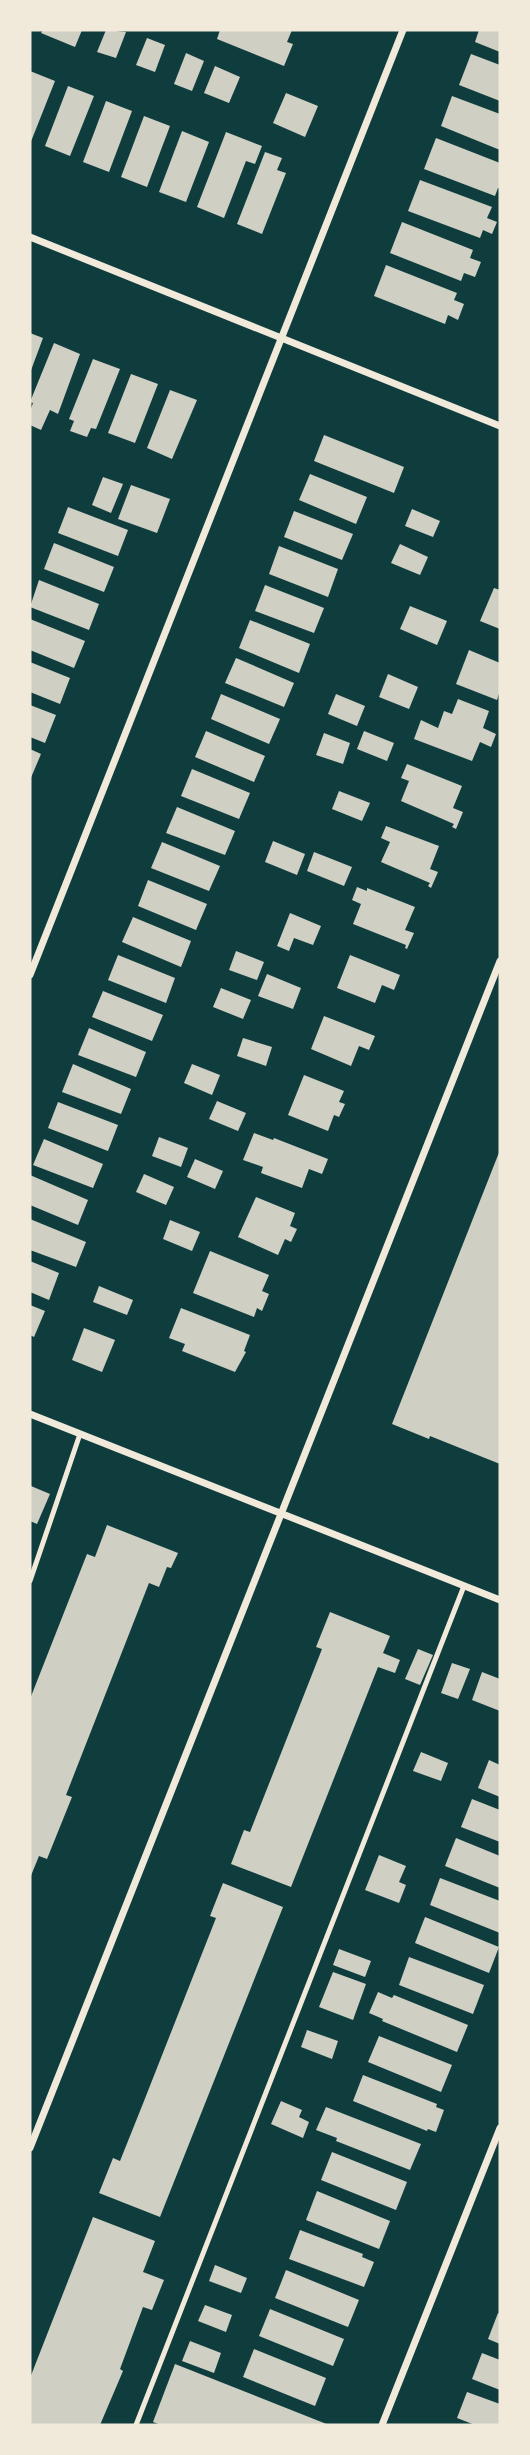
<svg xmlns="http://www.w3.org/2000/svg" width="530" height="2455" viewBox="0 0 530 2455" font-family="Arial,sans-serif">
	<style>
		.building { fill: #cfcfc3 }
		.lines { fill: none; stroke-linecap: round; stroke-linejoin: round }
		.service { stroke: #f1e9da; stroke-width: 5 }
		.minor { stroke: #f1e9da; stroke-width: 7 }
	</style>
	<rect width="100%" height="100%" fill="#0f3d3e"/>
	<g class="building">
		<polygon points="43,30 82,30 75,47 41,33"/>
		<polygon points="106,30 126,32 116,58 97,52"/>
		<polygon points="220,30 292,30 287,42 293,44 284,66 217,39"/>
		<polygon points="479,30 500,30 500,52 475,42"/>
		<polygon points="147,38 165,45 155,72 136,65"/>
		<polygon points="186,53 204,61 192,91 174,84"/>
		<polygon points="471,54 500,65 500,101 459,85"/>
		<polygon points="215,66 240,77 229,103 204,93"/>
		<polygon points="30,71 55,81 30,144"/>
		<polygon points="68,86 94,96 70,156 45,146"/>
		<polygon points="286,93 318,106 305,137 273,123"/>
		<polygon points="452,96 500,114 500,150 441,126"/>
		<polygon points="106,101 132,111 109,172 83,162"/>
		<polygon points="144,116 170,126 147,187 121,177"/>
		<polygon points="182,131 209,142 186,202 159,192"/>
		<polygon points="226,132 262,146 255,164 246,161 224,218 197,207"/>
		<polygon points="436,138 500,163 500,189 498,188 495,196 424,169"/>
		<polygon points="265,152 282,158 277,170 286,173 262,234 237,224"/>
		<polygon points="420,180 492,207 487,218 497,222 492,234 483,230 480,238 408,211"/>
		<polygon points="402,222 473,250 470,258 481,262 475,277 464,273 461,281 390,253"/>
		<polygon points="386,265 457,293 454,300 464,304 458,320 448,315 445,324 374,296"/>
		<polygon points="30,333 43,338 30,373"/>
		<polygon points="54,343 80,354 58,414 50,410 41,430 30,425 30,411 33,403 30,402"/>
		<polygon points="93,359 120,369 96,429 91,428 87,437 70,431 74,421 69,419"/>
		<polygon points="131,374 158,384 135,443 108,433"/>
		<polygon points="170,390 197,400 172,459 147,448"/>
		<polygon points="324,435 404,467 394,493 314,461"/>
		<polygon points="310,474 367,497 356,524 299,500"/>
		<polygon points="103,477 123,484 111,513 92,505"/>
		<polygon points="131,485 170,499 157,533 118,519"/>
		<polygon points="68,507 128,530 118,556 58,533"/>
		<polygon points="412,509 440,521 433,537 405,526"/>
		<polygon points="294,511 353,534 342,560 284,537"/>
		<polygon points="54,543 114,567 104,592 44,569"/>
		<polygon points="400,544 428,557 420,575 391,563"/>
		<polygon points="279,546 338,569 328,597 269,574"/>
		<polygon points="39,580 99,604 89,630 30,607"/>
		<polygon points="265,585 324,608 314,633 255,611"/>
		<polygon points="494,588 500,590 500,629 480,621"/>
		<polygon points="410,606 447,621 437,645 400,629"/>
		<polygon points="30,619 85,641 74,668 30,650"/>
		<polygon points="250,620 310,644 299,673 239,648"/>
		<polygon points="469,650 500,663 500,690 497,700 456,684"/>
		<polygon points="236,658 294,683 284,707 225,683"/>
		<polygon points="30,662 70,678 60,704 30,692"/>
		<polygon points="388,674 418,687 409,709 379,697"/>
		<polygon points="221,694 280,719 269,744 211,719"/>
		<polygon points="336,694 365,706 357,726 328,714"/>
		<polygon points="458,699 489,711 483,728 496,734 491,747 480,742 472,761 414,739 421,720 438,728 444,711 452,714"/>
		<polygon points="30,705 56,715 45,743 30,737"/>
		<polygon points="206,731 265,756 254,782 195,757"/>
		<polygon points="364,731 394,743 387,761 357,749"/>
		<polygon points="324,733 350,743 343,764 316,755"/>
		<polygon points="30,749 41,754 30,780"/>
		<polygon points="407,764 462,786 453,808 463,812 456,829 452,827 454,824 401,801 409,781 401,778"/>
		<polygon points="192,769 250,793 239,819 181,796"/>
		<polygon points="339,791 370,803 362,821 332,809"/>
		<polygon points="177,807 235,831 225,855 166,833"/>
		<polygon points="386,826 439,846 430,869 438,872 431,888 428,886 430,883 381,862 390,842 381,838"/>
		<polygon points="273,841 305,854 297,875 265,862"/>
		<polygon points="162,842 220,866 209,891 151,868"/>
		<polygon points="314,852 352,867 344,886 307,871"/>
		<polygon points="148,880 207,904 196,930 138,906"/>
		<polygon points="357,887 367,891 367,888 415,907 405,930 414,933 407,949 405,948 406,945 353,924 361,904 352,900"/>
		<polygon points="290,913 321,926 313,945 294,938 289,951 277,946"/>
		<polygon points="133,917 191,941 181,967 122,942"/>
		<polygon points="236,951 264,962 257,980 229,970"/>
		<polygon points="118,955 175,978 166,1003 108,980"/>
		<polygon points="350,955 400,975 394,990 382,985 375,1003 337,988"/>
		<polygon points="267,974 301,988 293,1009 258,996"/>
		<polygon points="221,988 251,1000 243,1019 213,1007"/>
		<polygon points="103,991 163,1015 152,1041 92,1017"/>
		<polygon points="324,1016 375,1036 369,1050 359,1046 351,1066 311,1049"/>
		<polygon points="89,1028 146,1052 136,1077 78,1055"/>
		<polygon points="243,1038 272,1047 266,1066 237,1056"/>
		<polygon points="73,1064 131,1089 121,1114 62,1092"/>
		<polygon points="192,1064 220,1075 212,1095 184,1083"/>
		<polygon points="304,1075 344,1091 339,1102 345,1104 339,1117 334,1115 328,1131 288,1115"/>
		<polygon points="217,1101 246,1113 238,1131 209,1119"/>
		<polygon points="58,1102 118,1125 108,1151 48,1128"/>
		<polygon points="254,1133 273,1140 274,1138 328,1159 322,1174 309,1169 302,1188 261,1173 263,1167 243,1160"/>
		<polygon points="159,1137 188,1148 181,1167 152,1156"/>
		<polygon points="44,1139 103,1164 93,1188 33,1165"/>
		<polygon points="500,1150 500,1464 430,1436 429,1439 392,1424"/>
		<polygon points="195,1159 223,1171 215,1189 187,1177"/>
		<polygon points="144,1174 174,1187 166,1205 136,1192"/>
		<polygon points="30,1175 88,1200 78,1225 30,1205"/>
		<polygon points="256,1197 295,1213 290,1226 297,1229 291,1242 285,1239 278,1255 238,1237"/>
		<polygon points="30,1219 86,1242 76,1267 30,1250"/>
		<polygon points="170,1220 200,1232 192,1251 163,1239"/>
		<polygon points="210,1251 269,1275 262,1291 269,1294 262,1311 257,1308 254,1317 193,1293"/>
		<polygon points="30,1261 59,1273 49,1300 30,1292"/>
		<polygon points="99,1286 133,1300 127,1315 93,1302"/>
		<polygon points="30,1305 45,1311 34,1337 30,1335"/>
		<polygon points="181,1308 250,1335 244,1351 246,1352 235,1372 182,1351 185,1344 169,1338"/>
		<polygon points="84,1328 115,1340 102,1372 72,1360"/>
		<polygon points="31,1486 50,1494 37,1524 30,1521"/>
		<polygon points="107,1525 178,1553 171,1568 167,1567 159,1587 149,1583 66,1795 72,1797 47,1859 39,1856 30,1878 30,1699 87,1554 95,1557"/>
		<polygon points="330,1612 390,1636 383,1653 400,1660 395,1673 378,1667 291,1887 231,1864 244,1830 250,1832 311,1677 322,1649 316,1647"/>
		<polygon points="418,1649 433,1655 420,1685 405,1679"/>
		<polygon points="452,1663 470,1669 458,1699 441,1693"/>
		<polygon points="482,1672 500,1679 500,1711 472,1700"/>
		<polygon points="421,1752 448,1763 441,1781 413,1771"/>
		<polygon points="489,1760 500,1765 500,1797 478,1788"/>
		<polygon points="472,1799 500,1810 500,1842 461,1827"/>
		<polygon points="456,1838 500,1856 500,1888 445,1866"/>
		<polygon points="379,1855 406,1866 399,1882 406,1885 399,1903 365,1890"/>
		<polygon points="440,1878 500,1901 500,1933 430,1905"/>
		<polygon points="223,1883 283,1907 160,2217 99,2193 113,2158 120,2161 144,2101 216,1918 210,1916"/>
		<polygon points="425,1917 499,1947 489,1973 415,1943"/>
		<polygon points="339,1949 371,1961 365,1977 333,1965"/>
		<polygon points="409,1957 484,1985 473,2014 399,1985"/>
		<polygon points="333,1972 366,1984 353,2020 319,2007"/>
		<polygon points="378,1992 392,1998 394,1995 468,2025 457,2052 382,2021 383,2019 369,2013"/>
		<polygon points="307,2030 338,2041 332,2059 301,2047"/>
		<polygon points="379,2036 452,2065 441,2092 368,2062"/>
		<polygon points="363,2075 437,2104 436,2107 444,2110 436,2132 428,2129 427,2131 353,2101"/>
		<polygon points="281,2101 302,2110 299,2117 309,2122 303,2138 271,2124"/>
		<polygon points="326,2107 421,2144 410,2170 336,2141 337,2138 316,2130"/>
		<polygon points="332,2152 407,2182 396,2210 321,2180"/>
		<polygon points="317,2191 390,2221 379,2249 306,2220"/>
		<polygon points="93,2217 155,2241 143,2272 164,2280 152,2310 143,2307 120,2369 123,2371 100,2425 30,2425 30,2378"/>
		<polygon points="300,2230 363,2254 362,2257 374,2262 364,2287 289,2259"/>
		<polygon points="215,2265 247,2278 241,2293 209,2281"/>
		<polygon points="286,2270 359,2300 348,2327 275,2298"/>
		<polygon points="205,2305 232,2315 226,2332 198,2321"/>
		<polygon points="270,2309 344,2339 333,2366 259,2336"/>
		<polygon points="498,2313 500,2314 500,2344 488,2339"/>
		<polygon points="190,2341 221,2353 214,2373 182,2361"/>
		<polygon points="254,2349 326,2378 315,2406 243,2377"/>
		<polygon points="482,2353 500,2360 500,2390 472,2379"/>
		<polygon points="175,2364 329,2425 161,2425 153,2422"/>
		<polygon points="467,2392 500,2404 500,2425 475,2425 457,2418"/>
	</g>
	<g class="lines">
		<g class="service">
			<polyline points="30,1581 80,1434"/>
			<polyline points="136,2425 464,1586"/>
		</g>
		<g class="minor">
			<polyline points="30,237 500,426"/>
			<polyline points="30,975 403,30"/>
			<polyline points="30,1414 500,1600"/>
			<polyline points="30,2148 500,961"/>
			<polyline points="382,2425 500,2128"/>
		</g>
	</g>
	<rect width="530" height="2455" fill="none" stroke="#f1e9da" stroke-width="63"/>
</svg>
